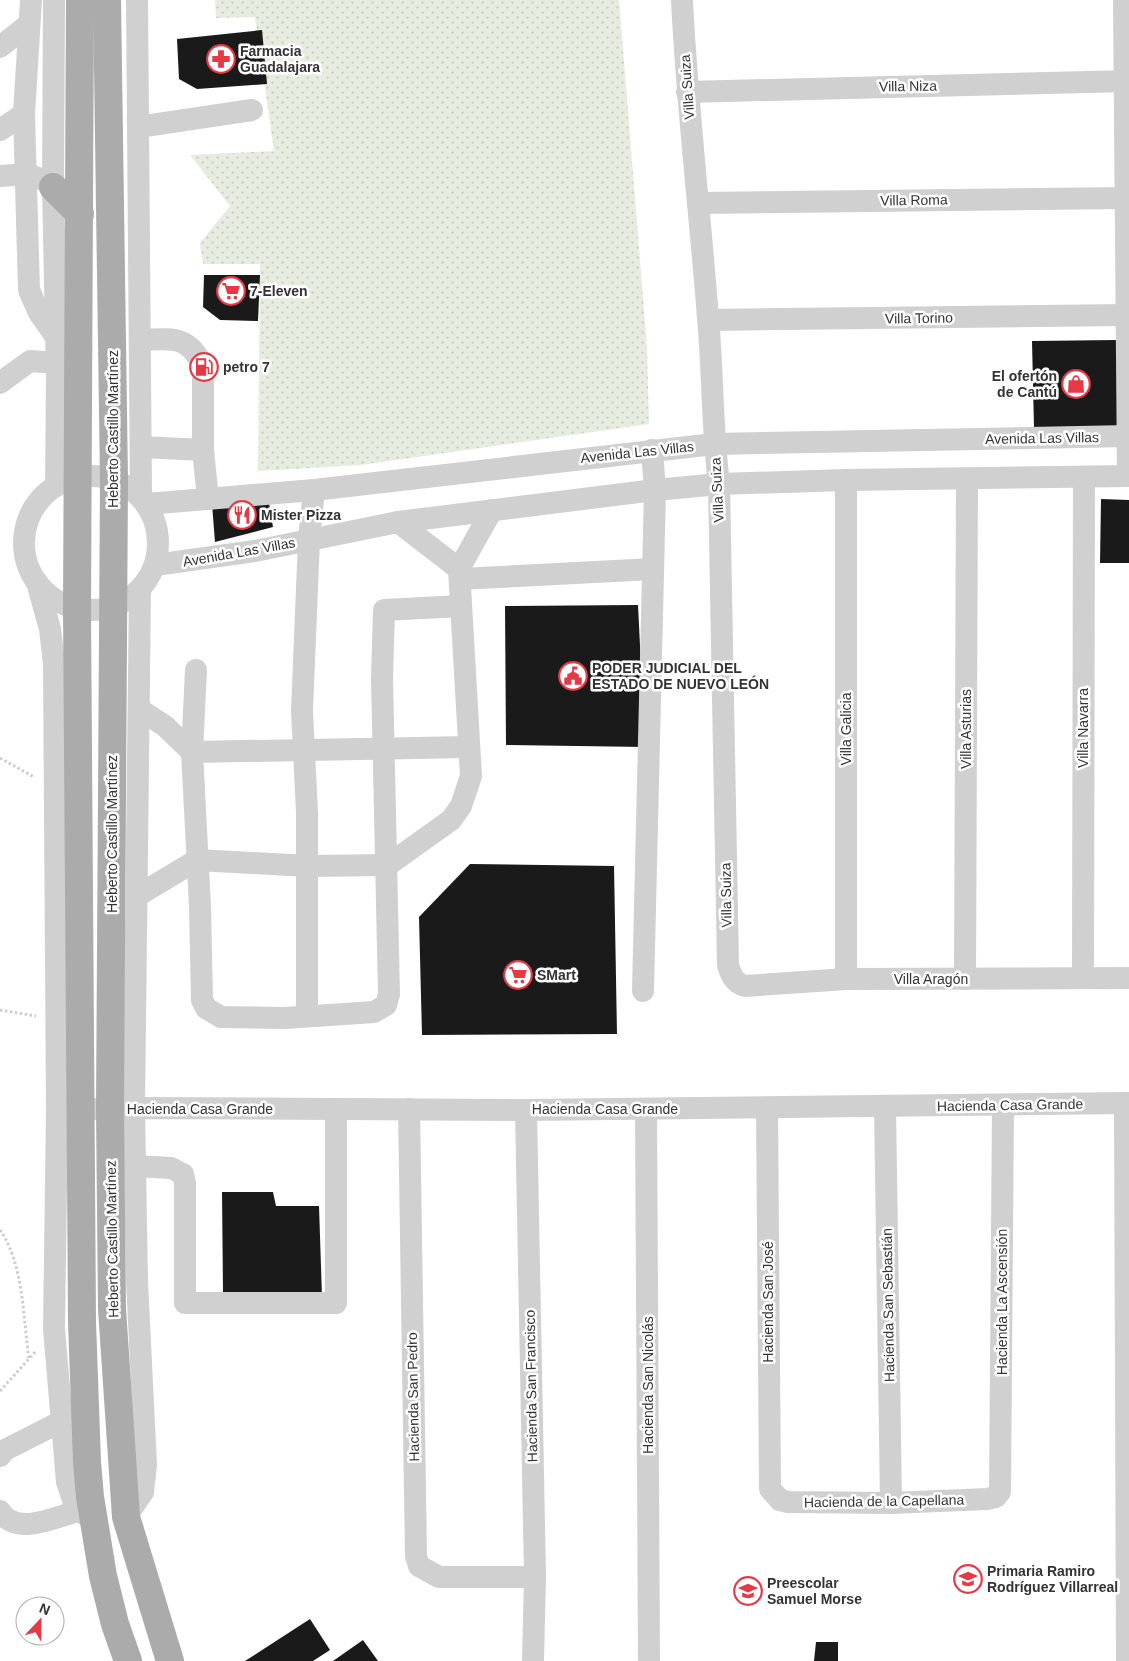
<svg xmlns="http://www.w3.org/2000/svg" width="1129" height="1661" viewBox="0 0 1129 1661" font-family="Helvetica,sans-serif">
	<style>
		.grass { fill: url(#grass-dots) }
		.building { fill: #1a1a1a }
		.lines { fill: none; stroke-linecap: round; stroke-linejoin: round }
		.path { stroke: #cdcdcd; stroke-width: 3; stroke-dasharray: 2.5 2.5; stroke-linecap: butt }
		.minor { stroke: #d0d0d0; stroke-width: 22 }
		.major { stroke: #ababab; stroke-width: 28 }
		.labels { text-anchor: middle; stroke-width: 5; stroke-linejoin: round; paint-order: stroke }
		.poi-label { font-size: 14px; font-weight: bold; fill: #333; stroke: #fff; text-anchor: start }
		.street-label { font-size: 14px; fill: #333; stroke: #fff }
	</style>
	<defs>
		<pattern id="grass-dots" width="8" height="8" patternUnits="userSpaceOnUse" patternTransform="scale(1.25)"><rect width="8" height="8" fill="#e6ecdf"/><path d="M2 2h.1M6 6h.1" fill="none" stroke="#c6cbc0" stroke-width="1.8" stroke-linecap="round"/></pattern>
	</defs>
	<rect width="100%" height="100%" fill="#fff"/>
	<polygon class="grass" points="215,0 619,0 647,347 649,424 361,465 258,471 260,264 203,264 200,243 230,206 190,155 274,151 255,17 216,18"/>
	<g class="building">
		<polygon points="262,30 267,84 197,89 179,79 177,39"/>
		<polygon points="204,275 260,275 258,321 220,320 203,307"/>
		<polygon points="1117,340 1119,427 1034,428 1032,341"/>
		<polygon points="1101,499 1129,500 1129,563 1100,563"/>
		<polygon points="269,503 273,527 215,542 212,504"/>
		<polygon points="638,605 645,747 506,745 505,606"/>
		<polygon points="470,864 614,866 617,1034 422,1035 419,917"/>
		<polygon points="222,1192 273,1192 276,1206 319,1206 322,1297 223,1292"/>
		<polygon points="310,1619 330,1650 313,1661 245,1661"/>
		<polygon points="363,1640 378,1661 333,1661"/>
		<polygon points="816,1642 838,1642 838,1661 814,1661"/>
	</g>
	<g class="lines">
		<g class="path">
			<polyline points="0,758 34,777"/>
			<polyline points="0,1010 36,1016"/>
			<path d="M 0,1230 C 24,1264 23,1319 29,1359"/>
			<polyline points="0,1391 36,1351"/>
		</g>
		<g class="minor">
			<polyline points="31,0 24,114 29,290 39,313 56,337"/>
			<polyline points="54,0 53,187 57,378 56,486"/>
			<polyline points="137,0 141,495"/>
			<path d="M 682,0 C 687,106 700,212 708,318 C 713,373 712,429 719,484 L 728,965 C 731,975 734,983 745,986 L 846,979 L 1129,978"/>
			<polyline points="1124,0 1128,476"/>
			<polyline points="0,47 29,24"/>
			<polyline points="687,92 1129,81"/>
			<polyline points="138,127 252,110"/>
			<polyline points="0,130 24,114"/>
			<polyline points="0,176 26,174 41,179"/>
			<polyline points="698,203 1129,198"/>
			<polyline points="709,320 1129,315"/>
			<path d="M 141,340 C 171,339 188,334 203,366 L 203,450 L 142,447"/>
			<polyline points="0,383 30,361 57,363"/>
			<polyline points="203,450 208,499"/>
			<circle cx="91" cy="543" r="67"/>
			<polyline points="846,480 846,979"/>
			<polyline points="147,504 314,490 714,444 1129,436"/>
			<polyline points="398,522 459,569"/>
			<polyline points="155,565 255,551 398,522 655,490 719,484 846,480 1129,476"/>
			<polyline points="460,579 653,569"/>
			<polyline points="37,582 50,629 54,664 57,1110 54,1329 67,1482 75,1506 95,1523"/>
			<polyline points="196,670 192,752 200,906 202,1000 206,1008 221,1017 285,1018 374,1012 386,1005 389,994 382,678 384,610 461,606"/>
			<polyline points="139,709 165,726 192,752 469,747"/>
			<polyline points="137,896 197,860 308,866 388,865 451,820 461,806 471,776 459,569 492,510"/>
			<polyline points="1083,978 1084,478"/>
			<polyline points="965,979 967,480"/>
			<polyline points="643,991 655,490 652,450"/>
			<polyline points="307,1016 307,812 302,711 309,539 314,490"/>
			<polyline points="1125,1103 1127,1661"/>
			<polyline points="885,1106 891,1503"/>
			<polyline points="767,1108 770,1489 780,1500 788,1502 891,1503 987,1499 996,1497 1000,1492 1003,1106"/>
			<polyline points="409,1109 416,1556 419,1566 439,1577 535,1577"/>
			<polyline points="646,1109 649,1661"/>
			<polyline points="57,1110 134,1108 526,1110 1129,1103"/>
			<polyline points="526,1110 535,1577 533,1661"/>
			<polyline points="135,1166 171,1168 183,1174 185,1183 185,1303 336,1303 336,1109"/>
			<polyline points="0,1456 5,1450 62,1421"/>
			<path d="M 0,1511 C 16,1537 55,1517 78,1511"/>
			<polyline points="126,1517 143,1492 146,1465 137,1281 134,1108 140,590"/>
		</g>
		<g class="major">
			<polyline points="80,0 77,609 82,1322 87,1462 90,1497 103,1576 115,1624 128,1661"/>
			<polyline points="107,0 114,480 110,1109 112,1309 126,1517 170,1661"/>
			<polyline points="53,187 80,214"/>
		</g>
	</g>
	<defs>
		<symbol id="pharmacy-ring" viewBox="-11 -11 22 22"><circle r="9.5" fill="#fff" stroke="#e63946" stroke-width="1.5"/><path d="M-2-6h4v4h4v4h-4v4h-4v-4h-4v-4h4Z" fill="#e63946"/></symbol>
		<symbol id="supermarket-ring" viewBox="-11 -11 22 22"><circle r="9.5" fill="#fff" stroke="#e63946" stroke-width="1.5"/><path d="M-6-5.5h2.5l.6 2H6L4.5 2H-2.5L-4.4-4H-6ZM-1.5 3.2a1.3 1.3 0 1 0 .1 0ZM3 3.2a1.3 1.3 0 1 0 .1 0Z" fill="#e63946"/></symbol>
		<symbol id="fuel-ring" viewBox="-11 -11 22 22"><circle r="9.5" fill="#fff" stroke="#e63946" stroke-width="1.5"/><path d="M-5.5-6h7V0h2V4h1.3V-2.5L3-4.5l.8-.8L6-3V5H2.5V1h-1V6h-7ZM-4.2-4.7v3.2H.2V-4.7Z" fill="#e63946"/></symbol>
		<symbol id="shop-ring" viewBox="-11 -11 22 22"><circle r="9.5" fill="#fff" stroke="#e63946" stroke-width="1.5"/><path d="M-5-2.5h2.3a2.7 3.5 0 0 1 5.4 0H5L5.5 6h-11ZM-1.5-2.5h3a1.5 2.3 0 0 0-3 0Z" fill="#e63946"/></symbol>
		<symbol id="restaurant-ring" viewBox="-11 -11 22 22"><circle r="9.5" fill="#fff" stroke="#e63946" stroke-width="1.5"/><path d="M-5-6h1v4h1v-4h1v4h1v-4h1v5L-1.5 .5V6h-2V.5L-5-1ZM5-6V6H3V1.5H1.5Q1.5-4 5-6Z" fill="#e63946"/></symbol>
		<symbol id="civic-ring" viewBox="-11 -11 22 22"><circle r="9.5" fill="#fff" stroke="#e63946" stroke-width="1.5"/><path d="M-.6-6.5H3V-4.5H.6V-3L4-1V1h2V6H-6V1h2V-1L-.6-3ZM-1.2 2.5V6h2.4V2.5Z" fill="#e63946"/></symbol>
		<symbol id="school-ring" viewBox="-11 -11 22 22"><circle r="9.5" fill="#fff" stroke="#e63946" stroke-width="1.5"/><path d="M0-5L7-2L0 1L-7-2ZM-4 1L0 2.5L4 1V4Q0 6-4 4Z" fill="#e63946"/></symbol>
	</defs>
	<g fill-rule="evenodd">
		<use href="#pharmacy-ring" x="205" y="43" width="32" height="32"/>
		<use href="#supermarket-ring" x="215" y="275" width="32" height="32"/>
		<use href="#fuel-ring" x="188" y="351" width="32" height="32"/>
		<use href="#shop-ring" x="1060" y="368" width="32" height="32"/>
		<use href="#restaurant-ring" x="226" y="499" width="32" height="32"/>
		<use href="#civic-ring" x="557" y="660" width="32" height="32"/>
		<use href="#supermarket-ring" x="502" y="959" width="32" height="32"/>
		<use href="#school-ring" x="952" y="1563" width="32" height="32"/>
		<use href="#school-ring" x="732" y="1575" width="32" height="32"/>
	</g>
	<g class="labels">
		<g class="poi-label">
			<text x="240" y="56">Farmacia<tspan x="240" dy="16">Guadalajara</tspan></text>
			<text x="250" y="296">7-Eleven</text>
			<text x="223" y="372">petro 7</text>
			<text x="1057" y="381" text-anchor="end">El ofertón<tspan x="1057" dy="16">de Cantú</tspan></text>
			<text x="261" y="520">Mister Pizza</text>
			<text x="592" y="673">PODER JUDICIAL DEL<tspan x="592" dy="16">ESTADO DE NUEVO LEÓN</tspan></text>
			<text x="537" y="980">SMart</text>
			<text x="987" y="1576">Primaria Ramiro<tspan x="987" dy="16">Rodríguez Villarreal</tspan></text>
			<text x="767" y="1588">Preescolar<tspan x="767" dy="16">Samuel Morse</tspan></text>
		</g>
		<g class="street-label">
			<text transform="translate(908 86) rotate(-1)" y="5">Villa Niza</text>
			<text transform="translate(687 87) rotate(-94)" y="5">Villa Suiza</text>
			<text transform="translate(914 200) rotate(-1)" y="5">Villa Roma</text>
			<text transform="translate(919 318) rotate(-1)" y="5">Villa Torino</text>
			<text transform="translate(113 429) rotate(-90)" y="5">Heberto Castillo Martínez</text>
			<text transform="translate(1042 438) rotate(-1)" y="5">Avenida Las Villas</text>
			<text transform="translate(637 452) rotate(-6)" y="5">Avenida Las Villas</text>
			<text transform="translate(717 490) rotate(-93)" y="5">Villa Suiza</text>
			<text transform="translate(239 552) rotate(-10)" y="5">Avenida Las Villas</text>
			<text transform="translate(1083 728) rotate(-90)" y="5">Villa Navarra</text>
			<text transform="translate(846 729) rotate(-90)" y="5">Villa Galicia</text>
			<text transform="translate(966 729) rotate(-90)" y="5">Villa Asturias</text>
			<text transform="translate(112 834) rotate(-90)" y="5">Heberto Castillo Martínez</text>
			<text transform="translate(726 895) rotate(-91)" y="5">Villa Suiza</text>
			<text x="931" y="984">Villa Aragón</text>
			<text transform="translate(1010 1105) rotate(-1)" y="5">Hacienda Casa Grande</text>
			<text x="200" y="1114">Hacienda Casa Grande</text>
			<text x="605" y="1114">Hacienda Casa Grande</text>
			<text transform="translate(112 1239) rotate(-91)" y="5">Heberto Castillo Martínez</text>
			<text transform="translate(768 1302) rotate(-90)" y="5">Hacienda San José</text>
			<text transform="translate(1002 1302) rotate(-90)" y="5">Hacienda La Ascensión</text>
			<text transform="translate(888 1305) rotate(-91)" y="5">Hacienda San Sebastián</text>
			<text transform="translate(648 1385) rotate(-90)" y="5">Hacienda San Nicolás</text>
			<text transform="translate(531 1386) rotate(-91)" y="5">Hacienda San Francisco</text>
			<text transform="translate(413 1397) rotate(-91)" y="5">Hacienda San Pedro</text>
			<text transform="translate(884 1501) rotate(-1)" y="5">Hacienda de la Capellana</text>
		</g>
	</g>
	<g transform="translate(40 1621) rotate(22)"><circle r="24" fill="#ffffff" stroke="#adadad"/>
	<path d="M0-4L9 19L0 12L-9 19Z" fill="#e63946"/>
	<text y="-8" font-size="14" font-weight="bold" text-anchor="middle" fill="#333333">N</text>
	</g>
</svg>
